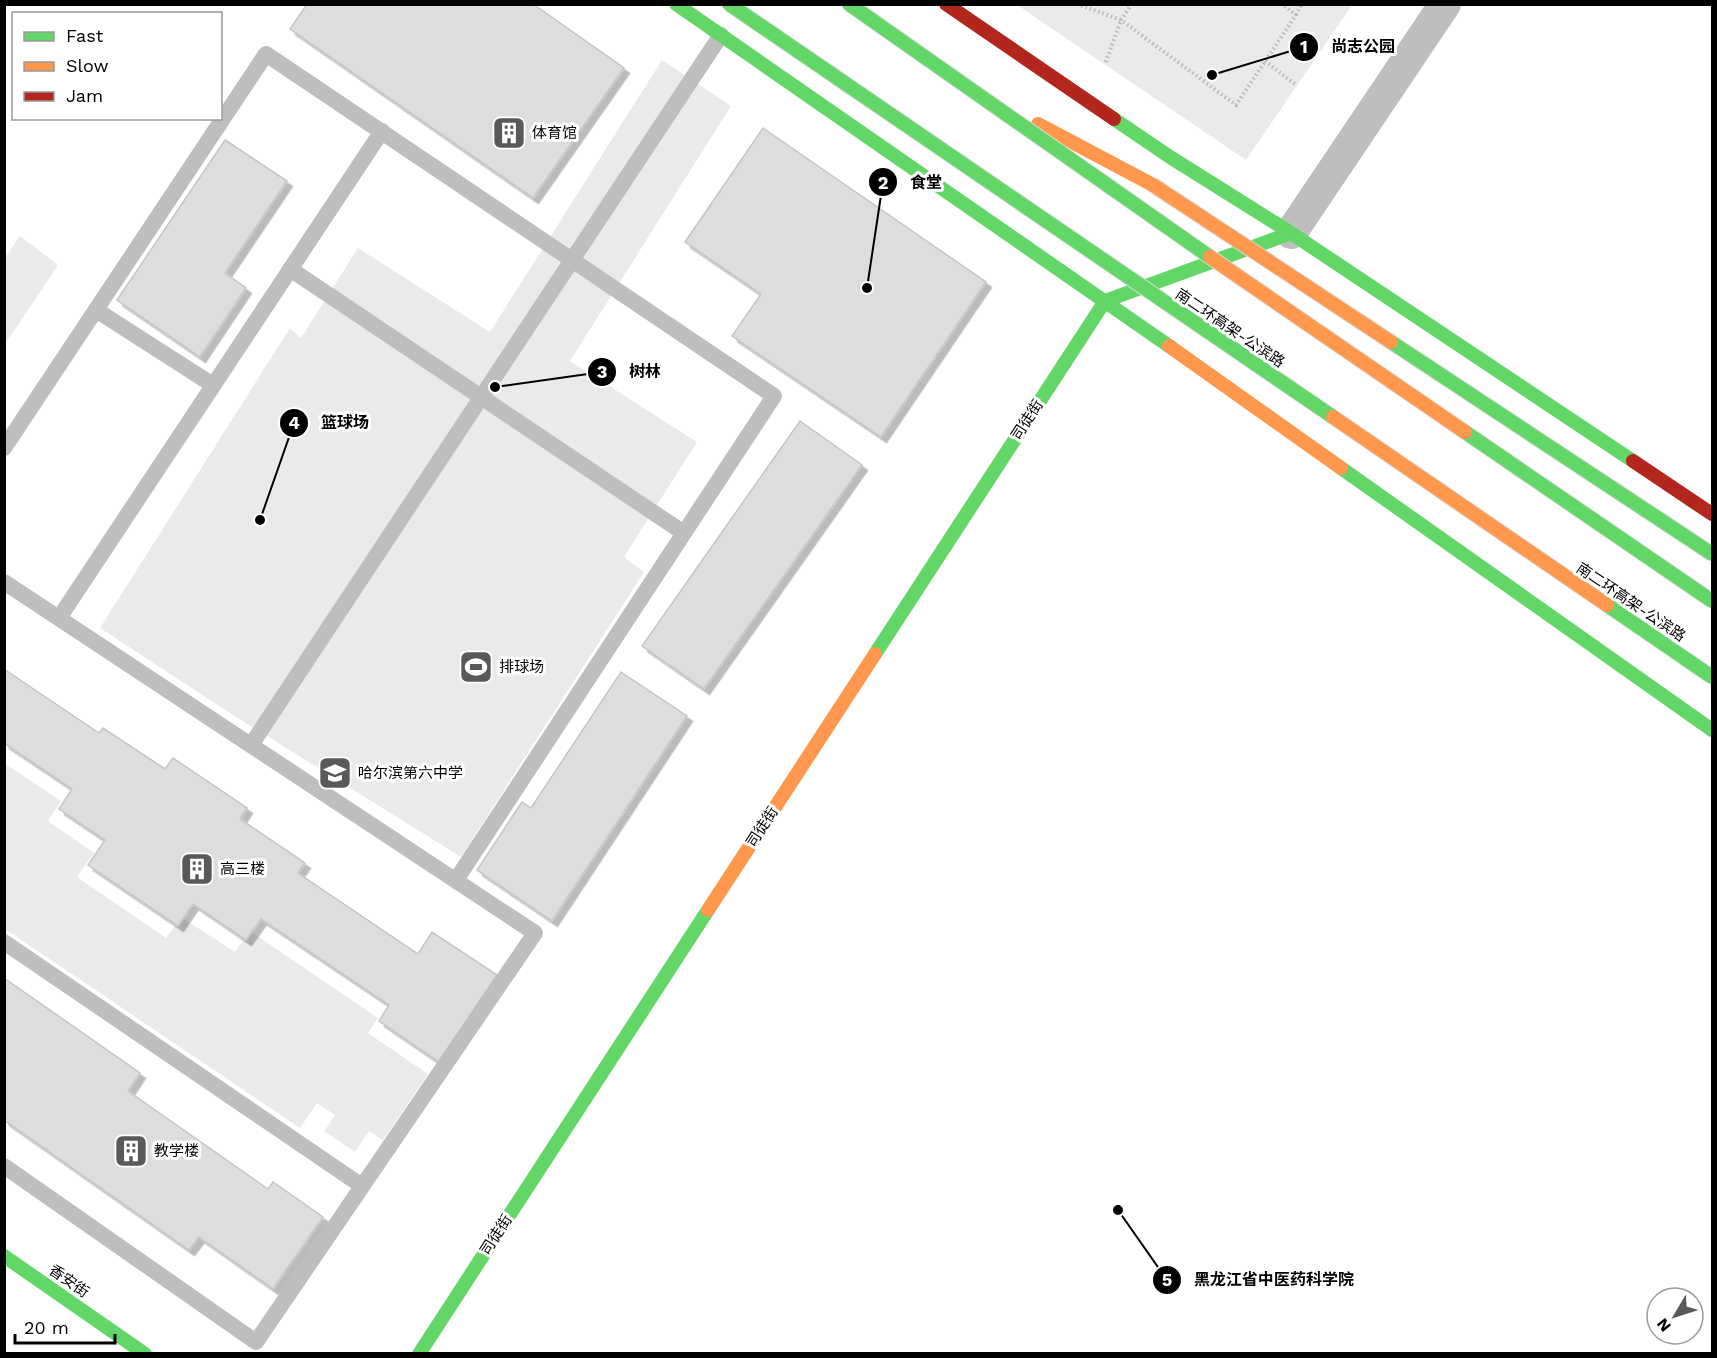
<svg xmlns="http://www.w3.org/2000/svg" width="1717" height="1358" viewBox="0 0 1717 1358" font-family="'Work Sans','Noto Sans SC',sans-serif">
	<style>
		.green { fill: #eaeaea }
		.building { fill: #ddd; stroke: #c5c5c5; stroke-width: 1.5; filter: url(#shadow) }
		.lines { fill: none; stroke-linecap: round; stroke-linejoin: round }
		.path { stroke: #b8b8b8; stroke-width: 4; stroke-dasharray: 1.5 3; stroke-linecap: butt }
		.lane { stroke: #bebebe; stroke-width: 16 }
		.street { stroke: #bebebe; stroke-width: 32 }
		.fast { stroke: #63d668; stroke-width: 14 }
		.slow { stroke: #ff974d; stroke-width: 14 }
		.jam { stroke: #b3261e; stroke-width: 14 }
		.fast-bridge-casing { stroke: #dbdbdb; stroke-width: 16; stroke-linecap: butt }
		.slow-bridge-casing { stroke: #dbdbdb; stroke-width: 16; stroke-linecap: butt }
		.fast-bridge { stroke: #63d668; stroke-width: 14 }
		.slow-bridge { stroke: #ff974d; stroke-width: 14 }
		.labels { text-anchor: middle; stroke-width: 6; stroke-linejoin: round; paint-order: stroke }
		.poi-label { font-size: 15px; fill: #000; stroke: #fff; text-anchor: start }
		.street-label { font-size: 15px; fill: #000; stroke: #fff }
		.leader { fill: none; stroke: #000; stroke-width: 2 }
		.callout-dot { fill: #000; stroke: #fff; stroke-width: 2 }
		.mark-label { font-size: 18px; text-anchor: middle; font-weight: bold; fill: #fff }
		.callout-label { font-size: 16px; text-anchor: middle; font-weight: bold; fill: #000; stroke: #fff; stroke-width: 6; stroke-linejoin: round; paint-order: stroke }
	</style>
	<defs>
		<filter id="shadow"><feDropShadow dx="5.5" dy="5.5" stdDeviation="0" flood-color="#0004"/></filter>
	</defs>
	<rect width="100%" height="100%" fill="#fff"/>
	<g class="green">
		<polygon points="1017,5 1352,5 1246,160"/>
		<polygon points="662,60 731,106 570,361 697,442 624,557 644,572 461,857 230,713 100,628 290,328 301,338 358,248 490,332"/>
		<polygon points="20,236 58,265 5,344 5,258"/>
		<polygon points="4,763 61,801 48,821 94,853 77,877 166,938 181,917 235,952 250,931 378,1018 368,1033 428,1074 383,1140 369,1131 355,1152 324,1131 335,1115 317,1103 300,1128 5,929"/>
	</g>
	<g class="building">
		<polygon points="307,4 533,4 624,68 533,198 290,29"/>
		<polygon points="763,128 986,282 881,437 732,336 761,294 685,242"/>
		<polygon points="225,140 287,181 225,273 246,288 200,357 117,300"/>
		<polygon points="800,421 862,465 704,689 642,646"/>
		<polygon points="4,669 99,733 103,728 165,769 173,758 247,808 240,819 305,863 298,873 418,954 432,932 497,975 439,1062 379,1021 389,1005 261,919 246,940 193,904 178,926 88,865 105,840 59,809 72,789 4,743"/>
		<polygon points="621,672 687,716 552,921 477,870 522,802 531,808"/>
		<polygon points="4,978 140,1073 128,1091 268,1189 273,1182 323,1217 273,1289 199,1237 189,1250 4,1120"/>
	</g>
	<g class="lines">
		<g class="path">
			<polyline points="1077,4 1121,20 1105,64"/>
			<polyline points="1132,4 1121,20 1236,105 1296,15 1282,4"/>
			<polyline points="1296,15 1302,4"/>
			<polyline points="1265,61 1296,85"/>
		</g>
		<g class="lane">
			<polyline points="290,269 684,533"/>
			<polyline points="96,310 213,385"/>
			<polyline points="4,448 266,54 774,396 456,880"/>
			<polyline points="4,582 535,933 256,1342 4,1166"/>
			<polyline points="59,618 382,131"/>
			<polyline points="251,745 721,35"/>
			<polyline points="4,942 362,1186"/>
		</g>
		<polyline class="street" points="1291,233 1445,4"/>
		<g class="fast">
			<polyline points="676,4 1169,346"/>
			<polyline points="1114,119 1170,157 1291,233 1633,461"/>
			<polyline points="1341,468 1712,730"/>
			<polyline points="875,654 1105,301 1291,233"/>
			<polyline points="4,1256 145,1354"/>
			<polyline points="419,1354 708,910"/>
		</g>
		<g class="slow">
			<polyline points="1038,124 1153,185"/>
			<polyline points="1169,346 1341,468"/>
			<polyline points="708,910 875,654"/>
		</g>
		<g class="jam">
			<polyline points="946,4 1114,119"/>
			<polyline points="1633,461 1712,514"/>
		</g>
		<defs>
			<g id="fast-bridge">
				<polyline points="729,4 1333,417"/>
				<polyline points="849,4 1210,257"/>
				<polyline points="1391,342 1712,554"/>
				<polyline points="1465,432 1712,601"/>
				<polyline points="1607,605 1712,677"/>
			</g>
			<g id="slow-bridge">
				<polyline points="1153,185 1391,342"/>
				<polyline points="1210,257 1465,432"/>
				<polyline points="1333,417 1607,605"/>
			</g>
		</defs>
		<use href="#fast-bridge" class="fast-bridge-casing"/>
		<use href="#slow-bridge" class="slow-bridge-casing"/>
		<use href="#fast-bridge" class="fast-bridge"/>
		<use href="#slow-bridge" class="slow-bridge"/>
	</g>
	<defs>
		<symbol id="building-square" viewBox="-11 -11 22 22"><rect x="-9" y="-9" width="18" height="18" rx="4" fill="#595959" stroke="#fff"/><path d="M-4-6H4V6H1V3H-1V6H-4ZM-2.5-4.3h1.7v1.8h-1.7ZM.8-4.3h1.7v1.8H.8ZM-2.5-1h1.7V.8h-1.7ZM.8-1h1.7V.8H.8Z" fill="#fff"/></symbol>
		<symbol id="stadium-square" viewBox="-11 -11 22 22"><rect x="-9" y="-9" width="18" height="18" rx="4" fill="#595959" stroke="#fff"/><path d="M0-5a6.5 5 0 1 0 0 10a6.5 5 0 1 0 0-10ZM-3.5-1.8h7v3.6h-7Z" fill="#fff"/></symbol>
		<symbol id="school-square" viewBox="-11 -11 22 22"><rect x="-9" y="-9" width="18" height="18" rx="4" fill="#595959" stroke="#fff"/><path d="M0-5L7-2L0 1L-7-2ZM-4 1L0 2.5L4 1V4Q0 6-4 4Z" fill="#fff"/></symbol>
	</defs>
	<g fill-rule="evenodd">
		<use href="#building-square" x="490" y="114" width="38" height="38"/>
		<use href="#stadium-square" x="457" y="648" width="38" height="38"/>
		<use href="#school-square" x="316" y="754" width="38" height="38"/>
		<use href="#building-square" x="178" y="850" width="38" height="38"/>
		<use href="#building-square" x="112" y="1132" width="38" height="38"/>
	</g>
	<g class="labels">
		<g class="poi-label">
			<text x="532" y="138">体育馆</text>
			<text x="499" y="672">排球场</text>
			<text x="358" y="778">哈尔滨第六中学</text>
			<text x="220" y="874">高三楼</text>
			<text x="154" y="1156">教学楼</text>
		</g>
		<g class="street-label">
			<text transform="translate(1230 328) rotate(34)" y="5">南二环高架-公滨路</text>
			<text transform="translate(1027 420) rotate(-57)" y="5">司徒街</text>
			<text transform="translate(1631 602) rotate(34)" y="5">南二环高架-公滨路</text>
			<text transform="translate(762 827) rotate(-57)" y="5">司徒街</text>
			<text transform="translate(496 1235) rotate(-57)" y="5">司徒街</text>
			<text transform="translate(69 1281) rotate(35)" y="5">香安街</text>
		</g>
	</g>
	<path class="leader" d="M1212 75L1304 47M867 288L883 182M495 387L602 372M260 520L294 423M1118 1210L1167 1280"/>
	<g class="callout-dot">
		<circle cx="1212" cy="75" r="6"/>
		<circle cx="867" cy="288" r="6"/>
		<circle cx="495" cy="387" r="6"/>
		<circle cx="260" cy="520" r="6"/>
		<circle cx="1118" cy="1210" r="6"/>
		<circle cx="1304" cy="47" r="15"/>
		<circle cx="883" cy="182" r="15"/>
		<circle cx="602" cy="372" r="15"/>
		<circle cx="294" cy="423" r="15"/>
		<circle cx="1167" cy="1280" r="15"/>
	</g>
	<g class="mark-label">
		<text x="1304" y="53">1</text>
		<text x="883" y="189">2</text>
		<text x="602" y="378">3</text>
		<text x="294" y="429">4</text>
		<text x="1167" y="1286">5</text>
	</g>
	<g class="callout-label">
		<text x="1363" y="52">尚志公园</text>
		<text x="926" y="188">食堂</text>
		<text x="645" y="377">树林</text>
		<text x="345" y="428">篮球场</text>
		<text x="1274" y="1285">黑龙江省中医药科学院</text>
	</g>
	<rect width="1717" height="1358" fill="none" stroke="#000000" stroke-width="12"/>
	<rect x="12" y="12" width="210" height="108" fill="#ffffff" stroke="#999999" stroke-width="1.5"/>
	<rect x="24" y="32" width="30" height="9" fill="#63d668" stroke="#999999" stroke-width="1.5"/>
	<text x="66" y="42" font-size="18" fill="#000000">Fast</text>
	<rect x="24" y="62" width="30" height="9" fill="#ff974d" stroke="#999999" stroke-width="1.5"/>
	<text x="66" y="72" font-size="18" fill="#000000">Slow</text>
	<rect x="24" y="92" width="30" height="9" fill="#b3261e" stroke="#999999" stroke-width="1.5"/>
	<text x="66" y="102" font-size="18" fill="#000000">Jam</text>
	<g transform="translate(1675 1316) rotate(231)"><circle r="28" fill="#ffffff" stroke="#999999" stroke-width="1.5"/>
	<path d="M0-4.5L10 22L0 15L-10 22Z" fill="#595959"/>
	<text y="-9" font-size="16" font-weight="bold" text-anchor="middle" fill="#000000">N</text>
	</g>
	<path d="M15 1334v9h100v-9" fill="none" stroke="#000000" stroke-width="3"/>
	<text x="24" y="1334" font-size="18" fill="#000000" stroke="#ffffff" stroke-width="4.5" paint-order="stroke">20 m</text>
</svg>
